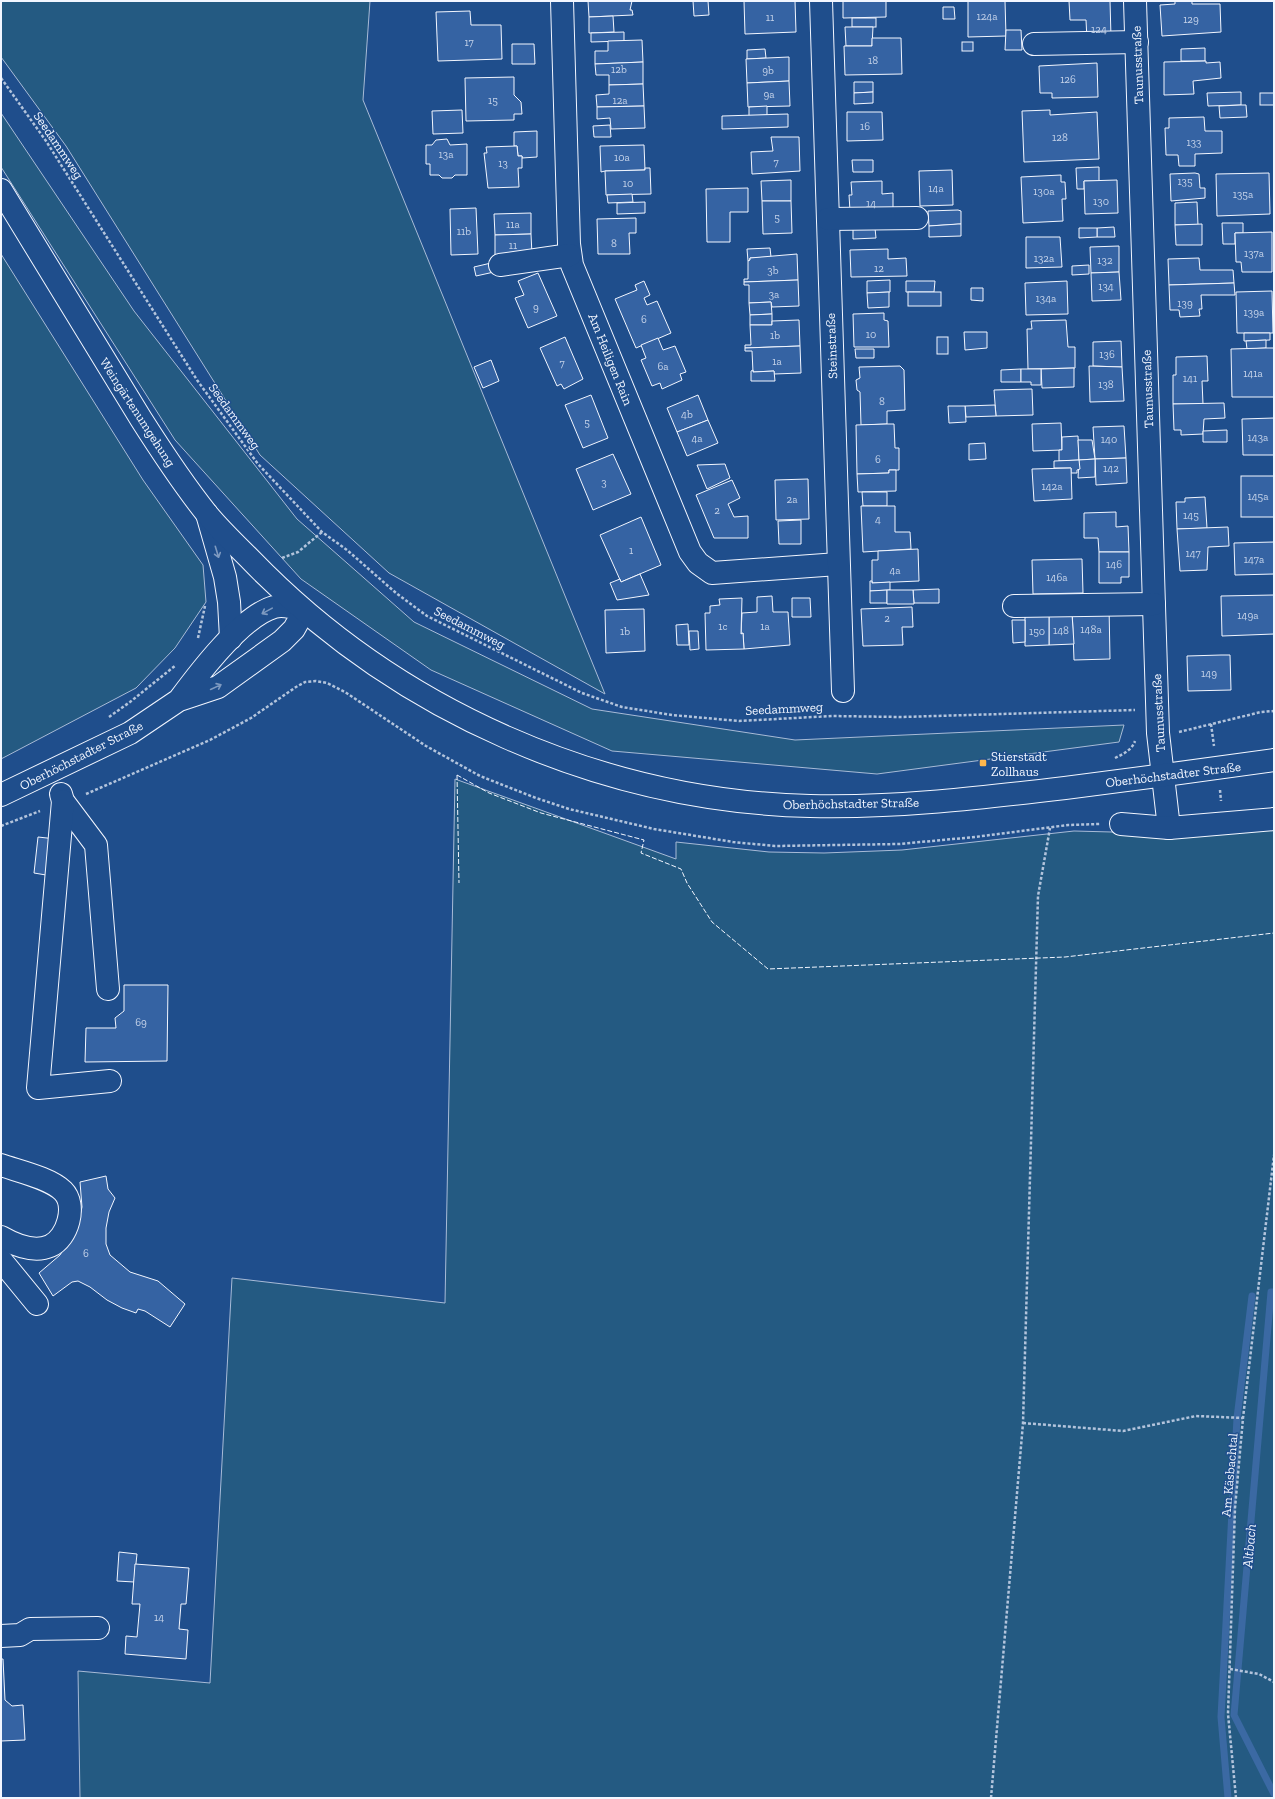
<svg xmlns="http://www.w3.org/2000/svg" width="1275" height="1799" viewBox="0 0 1275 1799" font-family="'Zilla Slab',serif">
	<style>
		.green { fill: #245a82; stroke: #a8bbd7 }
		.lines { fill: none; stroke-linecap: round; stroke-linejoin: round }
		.stream { stroke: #3b69a3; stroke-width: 7 }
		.building { fill: #3563a3; stroke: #f2f6ff }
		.minor-casing { stroke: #f2f6ff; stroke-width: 24 }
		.major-casing { stroke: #f2f6ff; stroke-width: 24 }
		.path { stroke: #b3c4dc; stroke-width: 2.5; stroke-dasharray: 3 2; stroke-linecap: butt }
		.minor { stroke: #1f4e8c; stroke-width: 22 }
		.major { stroke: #1f4e8c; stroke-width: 22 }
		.fence { stroke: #f2f6ff; stroke-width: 1; stroke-dasharray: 5 2; stroke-linecap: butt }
		.oneway { stroke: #7e9ac0 }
		.poi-dot { fill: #ffb74d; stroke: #1f4e8c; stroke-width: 1.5 }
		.labels { text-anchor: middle; stroke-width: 3; stroke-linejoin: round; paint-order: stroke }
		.number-label { font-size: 11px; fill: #c3d1e8 }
		.street-label { font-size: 13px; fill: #f2f6ff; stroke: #1f4e8c }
		.poi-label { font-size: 13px; fill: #f2f6ff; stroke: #1f4e8c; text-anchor: start }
		.water-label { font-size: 14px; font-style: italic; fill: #f2f6ff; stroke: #1f4e8c }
	</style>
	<rect width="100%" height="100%" fill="#1f4e8c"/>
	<g class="green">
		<polygon points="1,1 370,1 363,100 605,694 389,573 260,455 66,146 1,57"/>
		<polygon points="1,113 134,311 297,519 414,622 592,709 795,740 1124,725 1119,742 877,774 612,751 431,670 301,579 175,440 1,167"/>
		<polygon points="1,254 143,480 203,565 206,602 175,648 136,688 1,759"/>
		<polygon points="455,779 676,859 676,842 769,852 824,853 902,850 1074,831 1187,834 1274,826 1274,1798 80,1798 78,1671 210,1683 232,1278 445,1303"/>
	</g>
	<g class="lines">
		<g class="stream">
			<polyline points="1274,1292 1271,1292 1234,1715 1274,1794"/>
			<polyline points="1228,1798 1221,1717 1237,1418 1252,1296"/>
		</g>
	</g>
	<g class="building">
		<polygon points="588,1 632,1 630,10 632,10 633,15 589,17"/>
		<polygon points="693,1 708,1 709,15 694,16"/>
		<polygon points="744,1 795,1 796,32 745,34"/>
		<polygon points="843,1 886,1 886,17 843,18"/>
		<polygon points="968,1 1005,1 1006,36 968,37"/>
		<polygon points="1069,1 1110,1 1111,37 1087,40 1086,20 1070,20"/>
		<polygon points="1175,1 1192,1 1192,4 1220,4 1221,32 1162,36 1160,5 1175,4"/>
		<polygon points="943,7 954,7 955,19 943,19"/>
		<polygon points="470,11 471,25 501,25 502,59 438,61 436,12"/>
		<polygon points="613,16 614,32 589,33 589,17"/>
		<rect x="852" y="18" width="24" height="9"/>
		<polygon points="845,27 873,27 872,46 846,46"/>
		<polygon points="1006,30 1021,30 1022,50 1005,50"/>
		<polygon points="624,32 624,41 591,42 591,33"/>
		<polygon points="872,38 901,38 902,74 845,75 844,46 872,46"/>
		<polygon points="642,40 643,62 595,64 595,51 608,51 608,41"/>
		<rect x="962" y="42" width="11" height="9"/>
		<polygon points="512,44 534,44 535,64 512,64"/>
		<polygon points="1205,48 1205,61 1181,61 1181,49"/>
		<polygon points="765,49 766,58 747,59 747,50"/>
		<polygon points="789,57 789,81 747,83 746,59"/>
		<polygon points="1206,61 1206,63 1220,62 1221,78 1193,81 1194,94 1164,95 1164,62"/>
		<polygon points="643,62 643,84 609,85 609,75 596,75 595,64"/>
		<polygon points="1097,63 1098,97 1052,98 1052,93 1040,93 1039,66"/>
		<polygon points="514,77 514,95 521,102 522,114 514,114 514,120 466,121 465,78"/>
		<polygon points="789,81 790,106 748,107 747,83"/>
		<polygon points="854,82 873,82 873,92 854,93"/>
		<polygon points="643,84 644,106 597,107 596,95 609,94 609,85"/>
		<polygon points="873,92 873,103 854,104 854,93"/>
		<polygon points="1241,92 1241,105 1208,106 1207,93"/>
		<rect x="1260" y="93" width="14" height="12"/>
		<polygon points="1241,105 1246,105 1247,117 1220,118 1219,106"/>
		<polygon points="644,106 645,128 611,129 610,118 597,119 597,107"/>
		<polygon points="767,106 767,115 749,116 749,107"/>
		<polygon points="462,110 463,133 433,134 432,111"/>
		<polygon points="1050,110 1050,115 1097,112 1099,159 1024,162 1022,111"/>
		<polygon points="847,112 882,112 883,140 847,141"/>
		<polygon points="788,114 788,127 722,129 722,116"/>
		<polygon points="1204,117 1205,131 1222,131 1222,153 1195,154 1195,166 1179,166 1178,155 1166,155 1165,128 1169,128 1169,118"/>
		<polygon points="610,125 611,137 594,137 593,126"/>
		<polygon points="537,131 537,157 522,158 522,156 518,156 517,146 514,146 514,132"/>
		<polygon points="771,137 799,137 800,171 752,174 751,152 773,151"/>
		<polygon points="447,139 450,145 467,144 467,175 455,175 452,178 442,178 439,175 430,175 430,164 426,164 426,145 432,145 436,140"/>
		<polygon points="644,145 645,170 605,171 601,172 600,146"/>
		<polygon points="517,146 518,156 522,156 522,168 518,168 519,187 488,188 484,153 487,153 486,147"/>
		<polygon points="852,160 873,160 873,172 853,172"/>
		<polygon points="1099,167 1099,181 1084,181 1084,189 1077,189 1076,168"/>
		<polygon points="645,168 650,168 651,194 606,195 605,171 645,170"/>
		<polygon points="952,170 953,205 920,206 919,171"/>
		<polygon points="1195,173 1199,174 1200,188 1205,188 1205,198 1171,201 1170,174"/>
		<polygon points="1269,173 1270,214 1217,216 1216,174"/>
		<polygon points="1061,175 1061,182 1065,182 1066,199 1062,199 1063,221 1023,223 1021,177"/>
		<polygon points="791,180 791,201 762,201 761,181"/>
		<polygon points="1117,180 1118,213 1085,214 1084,181"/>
		<polygon points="882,181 882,194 893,193 893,210 850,211 849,195 852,195 851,182"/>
		<polygon points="748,188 748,212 730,212 730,242 707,242 706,189"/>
		<polygon points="632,194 633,202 608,203 607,195"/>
		<polygon points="762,201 791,201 792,233 763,234"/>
		<polygon points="645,202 645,213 617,214 617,203"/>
		<polygon points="1197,202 1198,225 1175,225 1175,203"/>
		<polygon points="476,208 478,254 451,255 450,209"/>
		<polygon points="958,210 961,211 961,224 929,226 928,211"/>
		<polygon points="531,213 531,234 495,235 494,214"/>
		<polygon points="636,218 636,233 629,233 630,254 598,254 597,219"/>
		<polygon points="1222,223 1243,223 1243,233 1235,233 1235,244 1223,244"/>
		<polygon points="958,224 961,224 961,236 929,237 929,226"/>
		<polygon points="1202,224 1202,245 1176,245 1175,225"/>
		<polygon points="1114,227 1115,237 1097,237 1097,228"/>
		<polygon points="853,228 875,228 876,238 853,239"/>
		<polygon points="1079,228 1097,228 1097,237 1079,238"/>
		<polygon points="1272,232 1272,272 1242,272 1241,262 1236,262 1235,233"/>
		<polygon points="531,234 532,255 495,256 495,235"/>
		<polygon points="1026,237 1060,237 1062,267 1026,268"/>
		<polygon points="1119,246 1119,272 1091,273 1090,247"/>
		<polygon points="770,248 771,257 750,258 750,260 748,261 747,249"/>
		<polygon points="888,249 888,259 906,258 907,276 851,277 850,250"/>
		<polygon points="797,254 798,280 744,282 744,279 748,279 748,261 750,260 750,258"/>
		<polygon points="1199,258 1200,270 1233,270 1234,283 1169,285 1168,259"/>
		<polygon points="491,263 494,272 476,276 474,267"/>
		<polygon points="1089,265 1089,274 1072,275 1072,266"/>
		<polygon points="1119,272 1121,300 1092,301 1091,273"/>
		<polygon points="538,273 557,316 528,328 515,298 524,295 518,281"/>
		<polygon points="798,280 799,306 772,307 771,302 749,303 749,285 744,285 744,282"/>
		<polygon points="890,280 890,292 867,293 867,281"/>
		<polygon points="644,281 650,295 644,298 647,305 657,301 671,333 636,348 615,299 637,290 635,285"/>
		<polygon points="906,281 935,281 934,292 906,292"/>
		<polygon points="1067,281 1068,314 1026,315 1025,283"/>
		<polygon points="1234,283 1235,295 1201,295 1202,309 1199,309 1200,316 1180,317 1179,310 1170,310 1169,285"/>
		<polygon points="971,288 983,288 983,301 971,300"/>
		<polygon points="1272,291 1273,333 1237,333 1236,292"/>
		<polygon points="889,292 889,307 868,308 867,293"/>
		<rect x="908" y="292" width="33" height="14"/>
		<polygon points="771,302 772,314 750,315 749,303"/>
		<polygon points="884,313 884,320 888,321 889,347 854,347 853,314"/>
		<polygon points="772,314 772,325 750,325 750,315"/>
		<polygon points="799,320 800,346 745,348 745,345 751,345 750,325 772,325 772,321"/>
		<polygon points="1066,320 1068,347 1075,347 1075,368 1028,369 1027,329 1032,329 1031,321"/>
		<polygon points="964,332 987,332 987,348 965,350"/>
		<polygon points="1244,333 1270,333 1270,340 1244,341"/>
		<polygon points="565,337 583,379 564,389 561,384 557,386 540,348"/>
		<rect x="937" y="337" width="11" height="17"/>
		<polygon points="658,338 663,350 675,346 686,372 680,374 682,380 662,389 660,383 652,386 641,360 646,358 641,345"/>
		<polygon points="1266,340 1266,348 1247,349 1246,341"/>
		<polygon points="1121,341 1122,367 1093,366 1093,342"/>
		<polygon points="800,346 801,373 774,374 774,371 753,372 752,351 745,351 745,348"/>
		<polygon points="1266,348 1274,348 1274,397 1232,397 1231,349"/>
		<polygon points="855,349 874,349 874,358 856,358"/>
		<polygon points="1207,356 1208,381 1202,381 1203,404 1173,404 1173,375 1176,375 1176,357"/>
		<polygon points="491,360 499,381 483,388 474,367"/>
		<polygon points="900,366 904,370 905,410 887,411 887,424 861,425 860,392 857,390 856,380 860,378 859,367"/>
		<polygon points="1089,366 1122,367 1124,401 1090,402"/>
		<polygon points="1074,368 1074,387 1042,388 1041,369"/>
		<polygon points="1021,369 1021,382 1001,382 1001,370"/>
		<polygon points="1021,369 1041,369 1041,385 1031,385 1031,382 1021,382"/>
		<polygon points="753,370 753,372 774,371 775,381 751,381 751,371"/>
		<polygon points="1032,389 1033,415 996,416 994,390"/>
		<polygon points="591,395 608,438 583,448 565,405"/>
		<polygon points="698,395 708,420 677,432 667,408"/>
		<polygon points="1224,403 1225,418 1204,419 1203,434 1181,435 1181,430 1174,430 1173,404"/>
		<polygon points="995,405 996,416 966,417 965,406"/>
		<polygon points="948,406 965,406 966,422 949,423"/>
		<polygon points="1274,418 1274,455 1243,455 1242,419"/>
		<polygon points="708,420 718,443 687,456 677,432"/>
		<polygon points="1061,423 1062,450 1033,451 1032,424"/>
		<polygon points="887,424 894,424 895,448 899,448 899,470 889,470 889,473 857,474 856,425"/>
		<polygon points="1124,426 1126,458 1095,459 1093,427"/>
		<polygon points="1227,430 1227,442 1203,442 1203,431"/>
		<polygon points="1078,436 1079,460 1059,461 1059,450 1062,450 1062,437"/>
		<polygon points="1078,440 1092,440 1095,459 1079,460"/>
		<polygon points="985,443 986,459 969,460 969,444"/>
		<polygon points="613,454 631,494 593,510 576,469"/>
		<polygon points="1126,458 1127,483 1096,485 1095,459"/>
		<polygon points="1095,459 1095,477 1078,478 1079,460"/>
		<polygon points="1079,460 1080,469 1077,470 1077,473 1071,473 1071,468 1054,468 1054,461"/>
		<polygon points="725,464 730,478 707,489 697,465"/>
		<polygon points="1071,468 1072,499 1034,501 1032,469"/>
		<polygon points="889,470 896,470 896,491 858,492 857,474 889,473"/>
		<rect x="1241" y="476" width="33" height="41"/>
		<polygon points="808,479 809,519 776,520 775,480"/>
		<polygon points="732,480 740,498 728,504 734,517 748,516 748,538 714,538 696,495"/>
		<polygon points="862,492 887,492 887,506 863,506"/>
		<polygon points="1205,497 1207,528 1177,529 1176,502 1185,502 1185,498"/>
		<polygon points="861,506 895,506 895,532 910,532 911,549 863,552"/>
		<polygon points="1116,512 1116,527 1128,526 1129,552 1099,552 1098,538 1084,538 1084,513"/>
		<polygon points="641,517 661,565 621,582 600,535"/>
		<polygon points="801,520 801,544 779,544 778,521"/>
		<polygon points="1228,527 1229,546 1208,547 1207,570 1180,571 1177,529"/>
		<polygon points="1274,542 1274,574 1235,575 1234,543"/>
		<polygon points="918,549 919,581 872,583 872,560 878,560 878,551"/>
		<polygon points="1099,552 1129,552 1129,577 1121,577 1121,583 1099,583"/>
		<polygon points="1082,559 1083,593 1033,594 1032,560"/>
		<polygon points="640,574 649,595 617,600 610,583 620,579 621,582"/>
		<polygon points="870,581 872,581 872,583 890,582 890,590 870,591"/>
		<polygon points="939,589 939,603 914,603 913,590"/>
		<polygon points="887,590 887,603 870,603 870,591"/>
		<polygon points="887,590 913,590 914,604 887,604"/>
		<polygon points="1274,595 1274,634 1222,636 1221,596"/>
		<polygon points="772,596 773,612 788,612 790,645 744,649 743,633 741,634 742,613 757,612 757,597"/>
		<polygon points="742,598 741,634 743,633 744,649 706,650 705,613 710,613 710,606 720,605 719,599"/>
		<polygon points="792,598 810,598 811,617 792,617"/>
		<polygon points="1072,606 1109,606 1110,659 1074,660"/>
		<polygon points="912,607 913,627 902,627 903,645 863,646 861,609"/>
		<polygon points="644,609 645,651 606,653 605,610"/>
		<polygon points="1072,614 1074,644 1049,645 1049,615"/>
		<polygon points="1049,615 1049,645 1025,646 1025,616"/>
		<polygon points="1012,620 1025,620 1025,642 1013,643"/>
		<polygon points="688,624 689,645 677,645 676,625"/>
		<polygon points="689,631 698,631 699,649 690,650"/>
		<polygon points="1221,655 1230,655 1231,690 1188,691 1187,656"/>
		<polygon points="38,837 56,839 52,876 34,873"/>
		<polygon points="124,985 168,985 167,1061 85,1062 86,1028 116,1028 115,1018 124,1011"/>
		<polygon points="106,1176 108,1189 115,1198 109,1212 106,1228 106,1244 110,1255 130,1272 158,1281 185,1304 170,1327 145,1311 138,1309 136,1313 122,1308 107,1300 90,1287 78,1281 72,1282 53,1296 39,1273 60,1255 77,1229 82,1207 80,1182"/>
		<polygon points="119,1552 137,1554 134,1582 117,1581"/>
		<polygon points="135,1564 189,1568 186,1604 181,1604 179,1629 188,1630 186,1659 125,1654 126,1636 137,1637 140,1604 132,1604"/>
		<polygon points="1,1659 3,1659 5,1700 12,1706 23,1705 25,1740 1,1741"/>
	</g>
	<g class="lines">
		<defs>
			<g id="minor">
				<polyline points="562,1 569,244 572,265 690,552 698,563 712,573 838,564"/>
				<polyline points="821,1 843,691"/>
				<polyline points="1135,1 1158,733 1169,828"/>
				<polyline points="1034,44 1137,42"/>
				<polyline points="828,219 917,218"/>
				<polyline points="500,265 570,255"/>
				<polyline points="207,514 225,577 229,602 231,638"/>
				<polyline points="1014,606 1154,604"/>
				<polyline points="61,794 63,801 96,845 108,989"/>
				<path d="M 1,795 L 130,733 L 179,700 L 218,687 L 282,641 L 294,629 L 304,611 C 295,608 284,604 274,607 C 242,616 199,673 179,700"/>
				<polyline points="63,801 38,1088 110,1081"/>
				<polyline points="1121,824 1169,828 1274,819"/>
				<path d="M 1,1165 C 18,1171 50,1178 63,1191 C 77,1205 68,1238 50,1246 C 34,1253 15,1245 1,1237"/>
				<polyline points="1,1260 37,1304"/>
				<polyline points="1,1636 20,1635 30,1629 98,1628"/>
			</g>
			<path id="major" d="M 1,190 L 141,419 C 162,452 183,484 207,514 C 220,530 236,545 251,560 C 396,710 601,801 810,806 C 895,808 981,798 1065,788 C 1135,779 1204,770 1274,760"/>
		</defs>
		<use href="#minor" class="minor-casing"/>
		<use href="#major" class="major-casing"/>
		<g class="path">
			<polyline points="1,78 46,141 197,380 258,464 322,532 347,550 396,593 427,616 582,693 622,707 672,715 739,721 832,716 902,717 1135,710"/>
			<polyline points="282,558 298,552 322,532"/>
			<polyline points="198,638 205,606"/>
			<polyline points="109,717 130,702 176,665"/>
			<polyline points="1211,724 1214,746"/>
			<polyline points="1179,732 1261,712 1274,711"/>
			<path d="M 1115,758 C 1123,754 1132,750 1135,741"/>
			<polyline points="1220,790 1221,801"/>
			<polyline points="86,794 210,740 251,718 296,687 305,682 316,681 327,683 345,692 426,746 480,776 536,798 569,809 654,829 733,842 775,846 899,844 975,837 1068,825 1100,824"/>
			<polyline points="1,826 40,811"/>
			<polyline points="1023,1423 1123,1431 1196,1416 1243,1418"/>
			<polyline points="1230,1669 1259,1674 1274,1682"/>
			<polyline points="991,1798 1023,1423 1038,896 1050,828"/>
			<polyline points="1236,1798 1228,1714 1235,1508 1243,1418 1274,1155"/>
		</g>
		<use href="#minor" class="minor"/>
		<use href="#major" class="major"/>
		<g class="fence">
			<polyline points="457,775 489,793 541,813 644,840 641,853 681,869 687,883 712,922 768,969 1065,957 1274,933"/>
			<polyline points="457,775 459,883"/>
		</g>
	</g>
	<defs><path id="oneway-shaft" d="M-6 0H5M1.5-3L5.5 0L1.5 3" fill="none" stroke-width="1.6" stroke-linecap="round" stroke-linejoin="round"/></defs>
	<g class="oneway">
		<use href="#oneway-shaft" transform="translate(217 552) rotate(73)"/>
		<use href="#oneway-shaft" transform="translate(267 611) rotate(151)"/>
		<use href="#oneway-shaft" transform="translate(216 687) rotate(-25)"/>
	</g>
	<rect class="poi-dot" x="979" y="759" width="8" height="8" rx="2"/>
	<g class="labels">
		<g class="number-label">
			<text x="987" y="20">124a</text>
			<text x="770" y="21">11</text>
			<text x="1191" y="23">129</text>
			<text x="1099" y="33">124</text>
			<text x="469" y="46">17</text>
			<text x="873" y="64">18</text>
			<text x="619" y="73">12b</text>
			<text x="768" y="74">9b</text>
			<text x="1068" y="83">126</text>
			<text x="769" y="98">9a</text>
			<text x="493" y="104">15</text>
			<text x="620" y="104">12a</text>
			<text x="865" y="130">16</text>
			<text x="1060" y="141">128</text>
			<text x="1194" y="146">133</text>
			<text x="446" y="158">13a</text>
			<text x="622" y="161">10a</text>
			<text x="776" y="166">7</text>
			<text x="503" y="167">13</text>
			<text x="1185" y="185">135</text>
			<text x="628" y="187">10</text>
			<text x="936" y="192">14a</text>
			<text x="1044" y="195">130a</text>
			<text x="1243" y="198">135a</text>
			<text x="1101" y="205">130</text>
			<text x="871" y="207">14</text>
			<text x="777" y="221">5</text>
			<text x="513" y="228">11a</text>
			<text x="464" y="235">11b</text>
			<text x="614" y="247">8</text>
			<text x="513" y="249">11</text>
			<text x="1254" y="257">137a</text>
			<text x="1044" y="262">132a</text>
			<text x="1105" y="264">132</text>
			<text x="879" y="272">12</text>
			<text x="773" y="274">3b</text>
			<text x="1106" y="290">134</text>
			<text x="774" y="298">3a</text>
			<text x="1046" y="302">134a</text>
			<text x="1185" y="307">139</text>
			<text x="536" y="311">9</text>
			<text x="1254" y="316">139a</text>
			<text x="644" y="323">6</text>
			<text x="871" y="338">10</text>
			<text x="775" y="339">1b</text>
			<text x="1107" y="358">136</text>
			<text x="777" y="365">1a</text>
			<text x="562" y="367">7</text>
			<text x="663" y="370">6a</text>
			<text x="1253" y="377">141a</text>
			<text x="1190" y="382">141</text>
			<text x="1106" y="388">138</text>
			<text x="882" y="405">8</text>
			<text x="687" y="418">4b</text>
			<text x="587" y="426">5</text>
			<text x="1258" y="441">143a</text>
			<text x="697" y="442">4a</text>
			<text x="1109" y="443">140</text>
			<text x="878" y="463">6</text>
			<text x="1111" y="472">142</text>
			<text x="604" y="486">3</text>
			<text x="1052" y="490">142a</text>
			<text x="1258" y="500">145a</text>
			<text x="792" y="503">2a</text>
			<text x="717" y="514">2</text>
			<text x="1191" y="519">145</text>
			<text x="878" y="523">4</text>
			<text x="631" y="554">1</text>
			<text x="1193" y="557">147</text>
			<text x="1254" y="563">147a</text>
			<text x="1114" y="568">146</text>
			<text x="895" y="574">4a</text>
			<text x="1057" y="581">146a</text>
			<text x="1248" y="619">149a</text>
			<text x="887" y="622">2</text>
			<text x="723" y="630">1c</text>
			<text x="765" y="630">1a</text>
			<text x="1091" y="633">148a</text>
			<text x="1061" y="634">148</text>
			<text x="625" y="635">1b</text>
			<text x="1037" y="635">150</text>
			<text x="1209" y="677">149</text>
			<text x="141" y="1026">69</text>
			<text x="86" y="1257">6</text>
			<text x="159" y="1621">14</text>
		</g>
		<g class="street-label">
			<text transform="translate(1137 65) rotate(-92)" y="5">Taunusstraße</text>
			<text transform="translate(59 145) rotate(56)" y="5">Seedammweg</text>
			<text transform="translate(831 346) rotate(-92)" y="5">Steinstraße</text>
			<text transform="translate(611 359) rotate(68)" y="5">Am Heiligen Rain</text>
			<text transform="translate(1147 389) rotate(-92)" y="5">Taunusstraße</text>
			<text transform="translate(138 412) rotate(57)" y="5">Weingärtenumgehung</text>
			<text transform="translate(235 416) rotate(54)" y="5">Seedammweg</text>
			<text transform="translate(470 627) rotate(27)" y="5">Seedammweg</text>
			<text transform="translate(784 708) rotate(-3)" y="5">Seedammweg</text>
			<text transform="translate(1158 713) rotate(-93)" y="5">Taunusstraße</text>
			<text transform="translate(81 755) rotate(-27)" y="5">Oberhöchstadter Straße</text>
			<text transform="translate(1173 774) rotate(-7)" y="5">Oberhöchstadter Straße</text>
			<text transform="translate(851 803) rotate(-1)" y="5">Oberhöchstadter Straße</text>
			<text transform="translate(1229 1475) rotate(-85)" y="5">Am Käsbachtal</text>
		</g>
		<g class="poi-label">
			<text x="991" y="761">Stierstadt<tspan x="991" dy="15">Zollhaus</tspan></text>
		</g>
		<g class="water-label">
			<text transform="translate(1249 1546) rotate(-85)" y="5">Altbach</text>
		</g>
	</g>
	<rect width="1275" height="1799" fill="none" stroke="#f2f6ff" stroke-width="4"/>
</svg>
